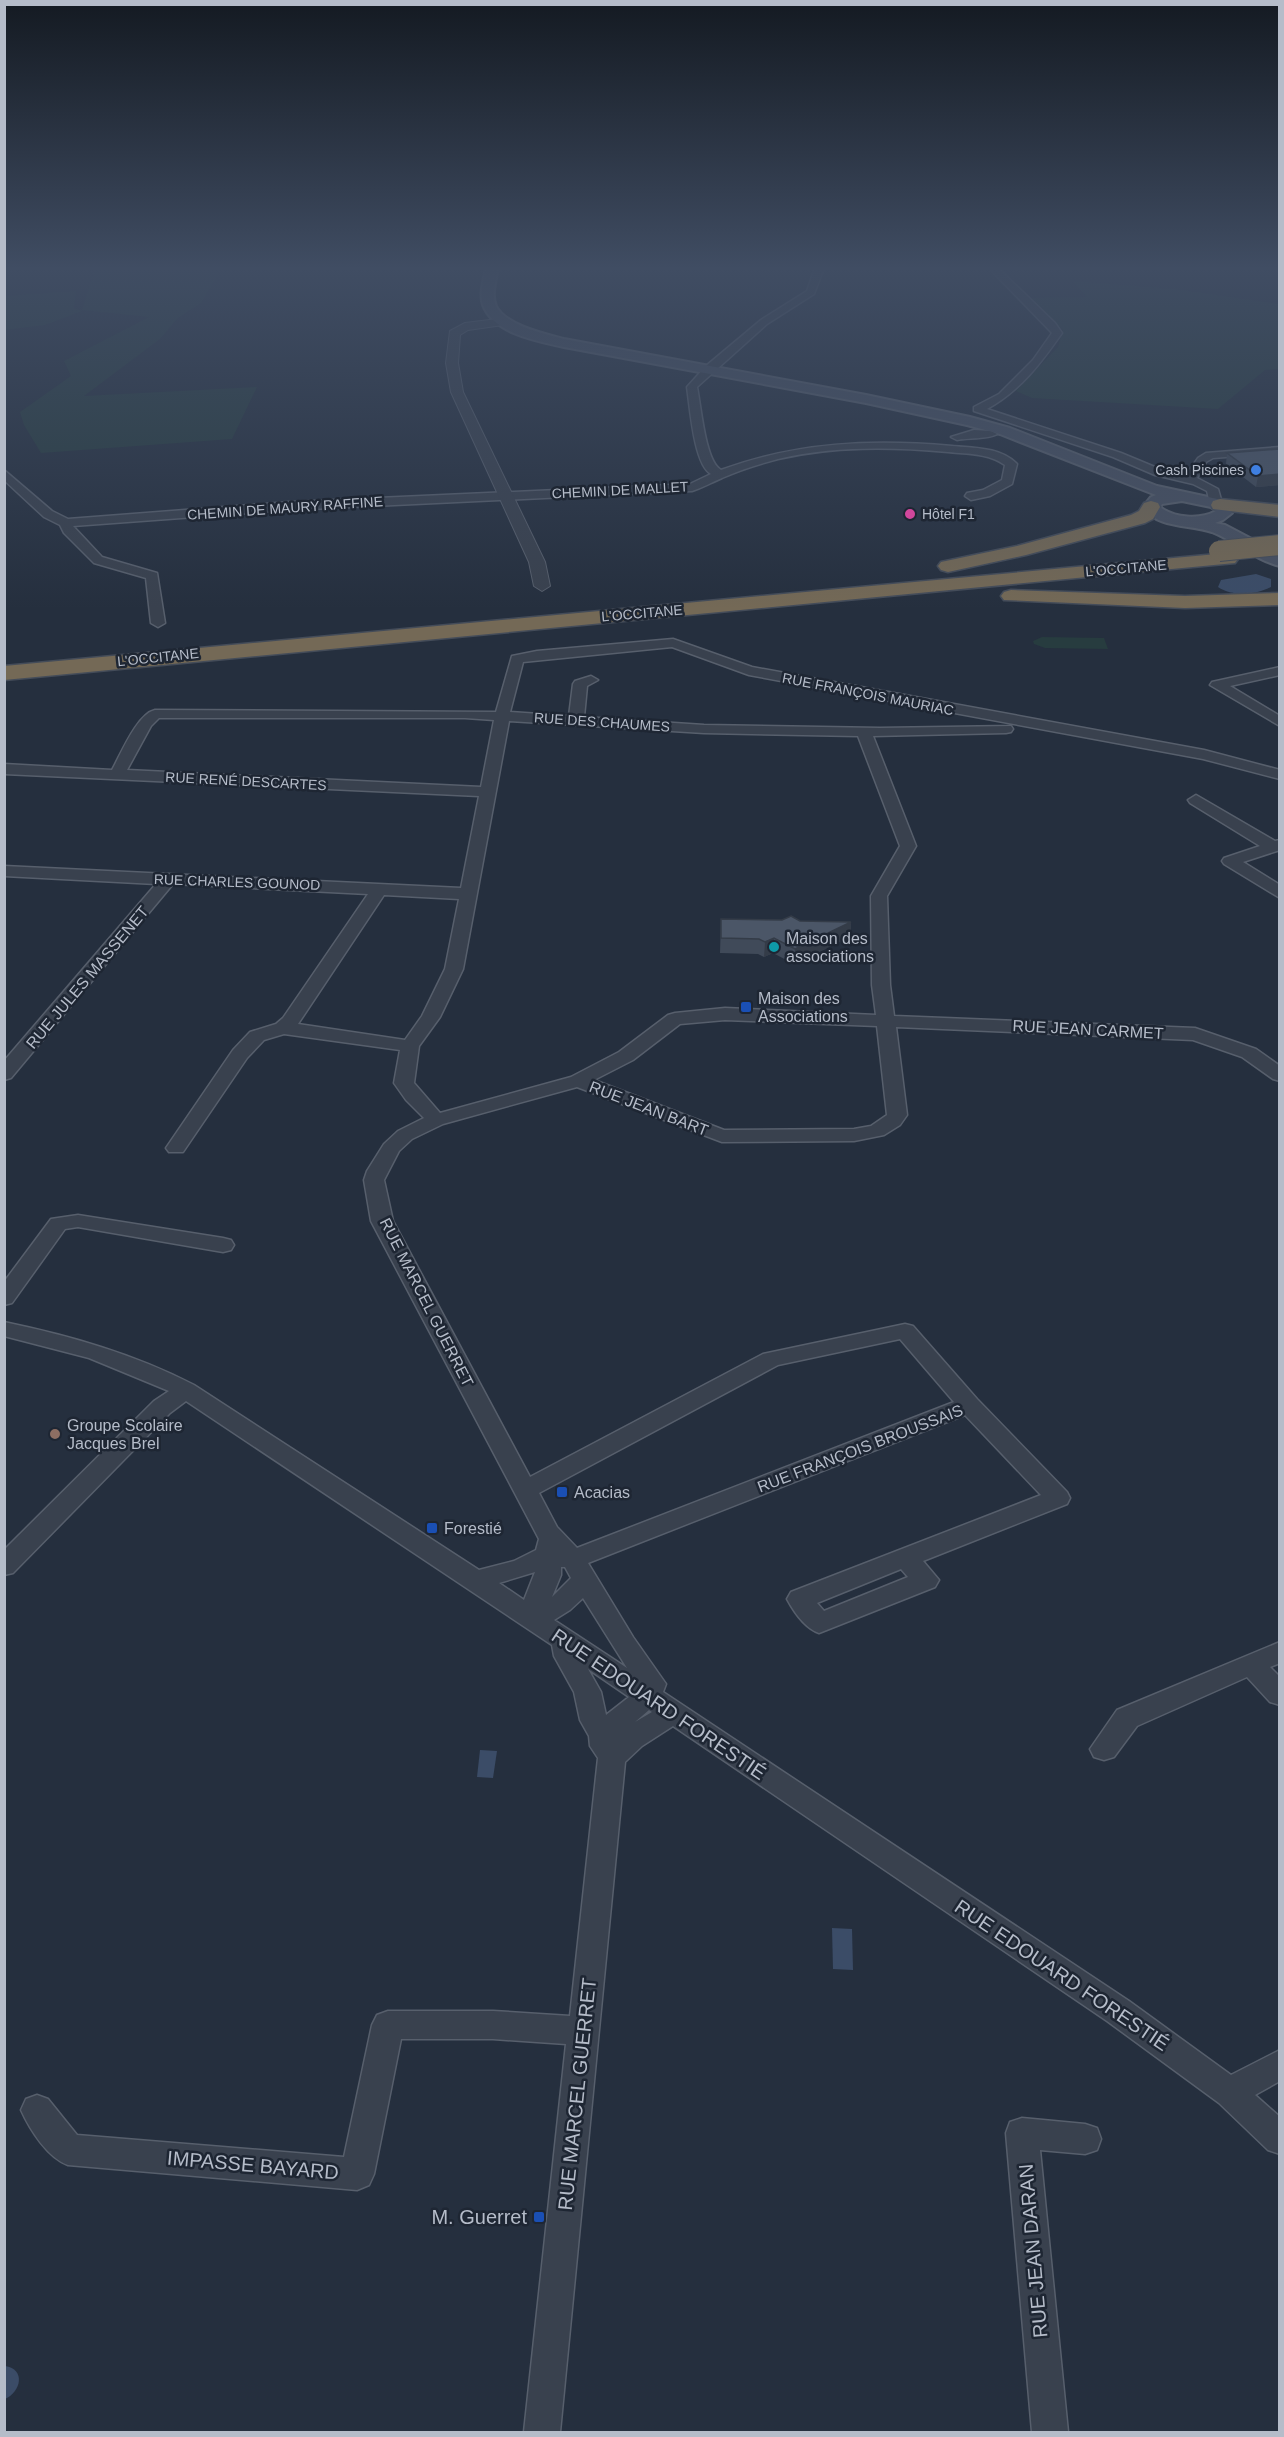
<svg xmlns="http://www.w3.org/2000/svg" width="1284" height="2437" viewBox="0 0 1284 2437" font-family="Arial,sans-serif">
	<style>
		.green { fill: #273c3f }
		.water { fill: #3b4c67 }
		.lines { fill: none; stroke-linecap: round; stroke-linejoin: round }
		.minor-casing { stroke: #575f6c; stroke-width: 3 }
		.tertiary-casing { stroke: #575f6c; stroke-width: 2 }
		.secondary-casing { stroke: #575f6c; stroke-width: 4 }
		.motorway-casing { stroke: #444c59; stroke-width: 3 }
		.minor { fill: #39414e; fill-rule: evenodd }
		.tertiary { fill: #39414e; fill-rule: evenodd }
		.secondary { fill: #475061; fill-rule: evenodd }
		.motorway { fill: #746956; fill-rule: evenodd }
		.motorway-bridge-casing { stroke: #444c59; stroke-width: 22; stroke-linecap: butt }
		.motorway-bridge { stroke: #746956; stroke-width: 20 }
		.wall { fill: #404a59 }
		.shaded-wall { fill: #343c48 }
		.building { fill: #4b5667; stroke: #343c48; stroke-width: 1.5 }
		.shop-dot { fill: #3f7fe0; stroke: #1e2633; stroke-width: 2 }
		.hotel-dot { fill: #d1479c; stroke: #1e2633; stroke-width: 2 }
		.culture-dot { fill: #0f9aa8; stroke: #1e2633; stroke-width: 2 }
		.transit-dot { fill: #1a4fb4; stroke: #1e2633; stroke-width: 2 }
		.education-dot { fill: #8d6e63; stroke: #1e2633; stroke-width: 2 }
		.labels { text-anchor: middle; stroke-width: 5; stroke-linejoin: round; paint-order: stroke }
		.far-poi-label { font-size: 14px; fill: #b5bcc9; stroke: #1e2633; text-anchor: end }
		.far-street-label { font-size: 14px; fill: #b5bcc9; stroke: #1e2633 }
		.poi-label { font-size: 16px; fill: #b5bcc9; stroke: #1e2633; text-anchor: start }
		.street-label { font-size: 16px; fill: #b5bcc9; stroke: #1e2633 }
		.near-street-label { font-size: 20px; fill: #b5bcc9; stroke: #1e2633 }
		.near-poi-label { font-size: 20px; fill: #b5bcc9; stroke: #1e2633; text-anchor: end }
	</style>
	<rect width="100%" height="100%" fill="#252f3e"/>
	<g class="green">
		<polygon points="95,268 222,268 201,303 178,318 160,339 84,396 257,387 232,439 41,453 24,425 20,412 71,376 64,361 149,317 82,310"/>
		<polygon points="1073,281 1175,289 1279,304 1279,369 1265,370 1218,409 1032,398 1016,391 1058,347 1063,330 1029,298 1087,297"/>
		<polygon points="76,291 74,308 82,311 45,325 5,330 5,296"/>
		<polygon points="1042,637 1104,638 1108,649 1045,648 1034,644 1033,641"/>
	</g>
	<g class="water">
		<path d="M 1256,574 L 1271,579 L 1271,587 C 1255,595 1233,597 1218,587 L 1221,580 Z"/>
		<polygon points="480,1750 497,1751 493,1778 477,1777"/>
		<polygon points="832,1928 852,1929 853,1970 833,1969"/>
		<path d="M 5,2366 C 26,2369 21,2392 5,2399 Z"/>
	</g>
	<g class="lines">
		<defs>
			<g id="minor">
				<path d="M 815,268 L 824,268 L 814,294 L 767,324 L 697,387 C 701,406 705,461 721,470 C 797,442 872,439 952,446 C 973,448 1001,447 1017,464 L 1012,484 L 990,496 L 971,500 L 965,496 L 967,493 L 983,490 L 1002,480 L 1005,465 C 988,453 968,454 948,452 C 891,447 834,446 778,459 C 759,464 740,470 722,478 C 712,482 702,488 692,491 L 289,510 L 73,526 L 102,557 L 157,573 L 165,623 L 158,627 L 151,623 L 146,578 L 94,563 L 64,533 L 60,525 L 44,517 L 4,480 L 4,470 L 52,511 L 68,519 L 289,502 L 690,484 L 711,474 C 694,465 690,407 687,387 L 706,366 L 761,320 L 807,291 Z"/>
				<path d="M 989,268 L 998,268 L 1055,323 L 1062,333 C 1041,363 1020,391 987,409 L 1121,453 L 1162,470 L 1186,475 L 1198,458 L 1206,453 L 1280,447 L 1280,453 L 1213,458 L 1206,462 L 1197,478 L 1218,489 L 1222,503 L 1216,507 L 1210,503 L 1207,491 L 1193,484 L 1155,475 L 1113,457 L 974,411 L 974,407 L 999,394 L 1033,360 L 1052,333 Z"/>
				<path d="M 974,430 L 991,431 L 997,434 C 990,439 967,438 957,440 L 951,437 Z"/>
				<path d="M 673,639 L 752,667 L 1204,750 L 1280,770 L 1280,779 L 1203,759 L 749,675 L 672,647 L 523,662 L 510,712 L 569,716 L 573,684 L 575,681 L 591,676 L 598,680 L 587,686 L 584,717 L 704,725 L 880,728 L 1011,726 L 1013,729 L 1011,732 L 1006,733 L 873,736 L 916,846 L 887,896 L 890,985 L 894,1016 L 1195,1028 L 1256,1049 L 1280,1066 L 1280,1081 L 1273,1079 L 1242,1057 L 1193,1040 L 896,1027 L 907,1115 L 900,1125 L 884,1135 L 854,1141 L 722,1142 L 577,1087 L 443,1124 L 412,1139 L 399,1151 L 384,1180 L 393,1221 L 530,1477 L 763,1354 L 905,1324 L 913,1326 L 977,1399 L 1067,1492 L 1070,1498 L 1067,1504 L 923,1561 L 939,1580 L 935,1587 L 819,1633 C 805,1628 794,1612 787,1599 L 791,1592 L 1041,1495 L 965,1415 L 588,1563 L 633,1637 L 666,1684 L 663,1692 L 1129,2001 L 1231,2075 L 1280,2050 L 1280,2081 L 1255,2095 L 1280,2117 L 1280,2154 L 1268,2150 L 1219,2103 L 1107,2021 L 673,1726 L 642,1746 L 625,1762 L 560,2432 L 524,2432 L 566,2044 L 493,2039 L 401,2039 L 374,2174 L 369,2185 L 357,2190 L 68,2165 C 48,2158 30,2130 21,2110 L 26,2099 L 37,2095 L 48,2099 L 77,2135 L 344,2157 L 372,2025 L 377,2015 L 388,2011 L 493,2011 L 570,2016 L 598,1758 L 590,1746 L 589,1736 L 580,1720 L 574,1692 L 554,1656 L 552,1645 L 186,1401 L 170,1413 L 13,1573 L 4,1575 L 4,1550 L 154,1401 L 169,1391 L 89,1358 L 4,1336 L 4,1322 C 71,1336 134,1354 194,1385 L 479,1570 L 514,1561 L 536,1550 L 539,1539 L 371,1221 L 364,1180 L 367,1171 L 384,1144 L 398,1131 L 424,1118 L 406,1100 L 394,1083 L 400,1050 L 284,1034 L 264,1040 L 247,1058 L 183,1152 L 169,1152 L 166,1148 L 233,1050 L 250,1032 L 276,1024 L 283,1018 L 368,894 L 173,884 L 11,1078 L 4,1080 L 4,1061 L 156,884 L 4,876 L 4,866 L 461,888 L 479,796 L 4,774 L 4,764 L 112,770 C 121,754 137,714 155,710 L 496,712 L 512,656 L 537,651 ZM 159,718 L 465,718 L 494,720 L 481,787 L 127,770 L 151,726 ZM 509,721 L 704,733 L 858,736 L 900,846 L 871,896 L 872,985 L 876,1015 L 725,1008 L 675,1013 L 668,1015 L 619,1052 L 571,1077 L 440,1113 L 414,1083 L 419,1046 L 440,1017 L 463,969 ZM 384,895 L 459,899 L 445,969 L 422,1016 L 405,1040 L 298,1024 ZM 725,1020 L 877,1026 L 887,1115 L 871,1126 L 854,1129 L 724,1130 L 594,1080 L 633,1060 L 680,1024 ZM 900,1339 L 954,1402 L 577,1548 L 557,1527 L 539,1493 L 778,1365 ZM 561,1567 L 565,1567 L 571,1578 L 552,1597 L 561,1575 ZM 901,1569 L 908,1577 L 824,1611 L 817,1603 ZM 535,1572 L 524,1600 L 499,1583 ZM 583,1598 L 627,1668 L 554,1620 L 570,1610 ZM 588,1669 L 629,1697 L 606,1715 L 601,1692 ZM 649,1710 L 652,1712 L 635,1722 Z"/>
				<polygon points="1280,667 1280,675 1230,686 1280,716 1280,726 1210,685 1212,682"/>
				<polygon points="1196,795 1275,841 1280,840 1280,850 1243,862 1280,885 1280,898 1224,864 1222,861 1224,858 1260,846 1190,803 1188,800"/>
				<polygon points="78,1215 223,1238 231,1240 234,1245 231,1250 223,1252 78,1227 65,1229 12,1303 4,1305 4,1282 51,1219"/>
				<polygon points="1280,1642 1280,1663 1270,1667 1280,1677 1280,1705 1270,1702 1247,1677 1137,1726 1114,1757 1104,1760 1094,1757 1090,1749 1117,1710"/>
				<polygon points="1022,2118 1085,2124 1097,2128 1101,2139 1097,2150 1085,2154 1040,2150 1068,2432 1032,2432 1006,2133 1010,2122"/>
			</g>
			<polygon id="tertiary" points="506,318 510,320 510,324 468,330 460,335 458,363 463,392 545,562 550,586 542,591 534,586 529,562 451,392 446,363 450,331 465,323"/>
			<path id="secondary" d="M 486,268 L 498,268 C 496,280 491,295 496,306 C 505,325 545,334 564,339 L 866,395 L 970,417 L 1010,428 L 1157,486 L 1222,500 L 1230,506 L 1232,513 L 1223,520 L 1215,523 L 1225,525 L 1280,554 L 1280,566 C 1255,560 1235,541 1212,532 C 1189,524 1158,529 1143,507 L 1151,497 L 1156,495 L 1000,434 L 967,425 L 866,403 L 564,347 C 538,341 494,334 483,305 C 479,294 484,279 486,268 ZM 1182,501 L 1211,507 L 1216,511 C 1200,520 1174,518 1160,507 L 1162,504 Z"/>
			<g id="motorway">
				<polygon points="1220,499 1280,505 1280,517 1213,509 1211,505 1213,501"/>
				<polygon points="1151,501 1158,503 1160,507 1153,519 1145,523 1026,555 948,572 941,570 938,566 941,562 1017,546 1131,515 1139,511 1144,503"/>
				<polygon points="1228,553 1235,555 1238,559 1235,563 4,680 4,666"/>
				<polygon points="1011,590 1185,596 1280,593 1280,605 1185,608 1004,600 1001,596 1004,592"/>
			</g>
		</defs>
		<use href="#minor" class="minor-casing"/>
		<use href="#tertiary" class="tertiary-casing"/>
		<use href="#secondary" class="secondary-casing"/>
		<use href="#motorway" class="motorway-casing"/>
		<use href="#minor" class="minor"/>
		<use href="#tertiary" class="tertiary"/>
		<use href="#secondary" class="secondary"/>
		<use href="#motorway" class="motorway"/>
		<defs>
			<polyline id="motorway-bridge" points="1219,551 1280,545"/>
		</defs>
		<use href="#motorway-bridge" class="motorway-bridge-casing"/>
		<use href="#motorway-bridge" class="motorway-bridge"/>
	</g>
	<g class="wall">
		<polygon points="1280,449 1280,485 1256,487 1226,464 1227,453"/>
		<polygon points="721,919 851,922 850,937 794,964 773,953 764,957 758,954 720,953"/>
	</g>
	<g class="shaded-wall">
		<polygon points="1280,474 1280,485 1256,487 1258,476"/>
		<polygon points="851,922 850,937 794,964 795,949"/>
		<polygon points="774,938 773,953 764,957 765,942"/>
	</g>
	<g class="building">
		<polygon points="1280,449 1280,474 1258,476 1227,453"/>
		<polygon points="791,916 800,921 851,922 795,949 774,938 765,942 759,939 721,938 721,919 782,920"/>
	</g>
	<linearGradient id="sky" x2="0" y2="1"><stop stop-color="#141a22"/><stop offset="0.44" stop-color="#404d63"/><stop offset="1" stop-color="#404d63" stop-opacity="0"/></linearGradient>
	<rect width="1284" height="609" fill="url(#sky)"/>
	<circle class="shop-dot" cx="1256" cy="470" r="6"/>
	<circle class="hotel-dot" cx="910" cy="514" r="6"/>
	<circle class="culture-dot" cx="774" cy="947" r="6"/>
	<g class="transit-dot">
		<rect x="740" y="1001" width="12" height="12" rx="3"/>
		<rect x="556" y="1486" width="12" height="12" rx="3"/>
		<rect x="426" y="1522" width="12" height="12" rx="3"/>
		<rect x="533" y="2211" width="12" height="12" rx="3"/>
	</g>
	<circle class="education-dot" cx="55" cy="1434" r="6"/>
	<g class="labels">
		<g class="far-poi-label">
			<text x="1244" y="475">Cash Piscines</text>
			<text x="922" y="519" text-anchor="start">Hôtel F1</text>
		</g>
		<g class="far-street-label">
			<text transform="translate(620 490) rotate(-3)" y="5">CHEMIN DE MALLET</text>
			<text transform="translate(285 508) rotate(-4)" y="5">CHEMIN DE MAURY RAFFINE</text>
			<text transform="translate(1126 568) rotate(-5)" y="5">L'OCCITANE</text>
			<text transform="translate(642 613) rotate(-5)" y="5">L'OCCITANE</text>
			<text transform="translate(158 657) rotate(-6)" y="5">L'OCCITANE</text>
			<text transform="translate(868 694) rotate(11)" y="5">RUE FRANÇOIS MAURIAC</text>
			<text transform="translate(602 722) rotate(4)" y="5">RUE DES CHAUMES</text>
			<text transform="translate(246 781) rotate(3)" y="5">RUE RENÉ DESCARTES</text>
			<text transform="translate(237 882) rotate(2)" y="5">RUE CHARLES GOUNOD</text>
		</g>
		<g class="poi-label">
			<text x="786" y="944">Maison des<tspan x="786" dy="18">associations</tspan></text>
			<text x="758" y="1004">Maison des<tspan x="758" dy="18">Associations</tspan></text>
			<text x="67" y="1431">Groupe Scolaire<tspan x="67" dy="18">Jacques Brel</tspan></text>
			<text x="574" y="1498">Acacias</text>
			<text x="444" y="1534">Forestié</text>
		</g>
		<g class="street-label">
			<text transform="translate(87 977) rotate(-50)" y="6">RUE JULES MASSENET</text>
			<text transform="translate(1088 1029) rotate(3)" y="6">RUE JEAN CARMET</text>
			<text transform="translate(649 1108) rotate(21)" y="6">RUE JEAN BART</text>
			<text transform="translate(427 1302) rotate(63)" y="6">RUE MARCEL GUERRET</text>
			<text transform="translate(860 1448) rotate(-21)" y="6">RUE FRANÇOIS BROUSSAIS</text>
		</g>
		<g class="near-street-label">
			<text transform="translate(659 1704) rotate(34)" y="7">RUE EDOUARD FORESTIÉ</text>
			<text transform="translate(1062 1975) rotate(34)" y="7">RUE EDOUARD FORESTIÉ</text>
			<text transform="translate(577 2094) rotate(-84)" y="7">RUE MARCEL GUERRET</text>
			<text transform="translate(253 2165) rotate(5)" y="7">IMPASSE BAYARD</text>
			<text transform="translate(1033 2251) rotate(-95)" y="7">RUE JEAN DARAN</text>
		</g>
		<g class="near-poi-label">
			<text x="527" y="2224">M. Guerret</text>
		</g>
	</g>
	<rect width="1284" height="2437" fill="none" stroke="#b5bcc9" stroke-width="12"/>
</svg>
